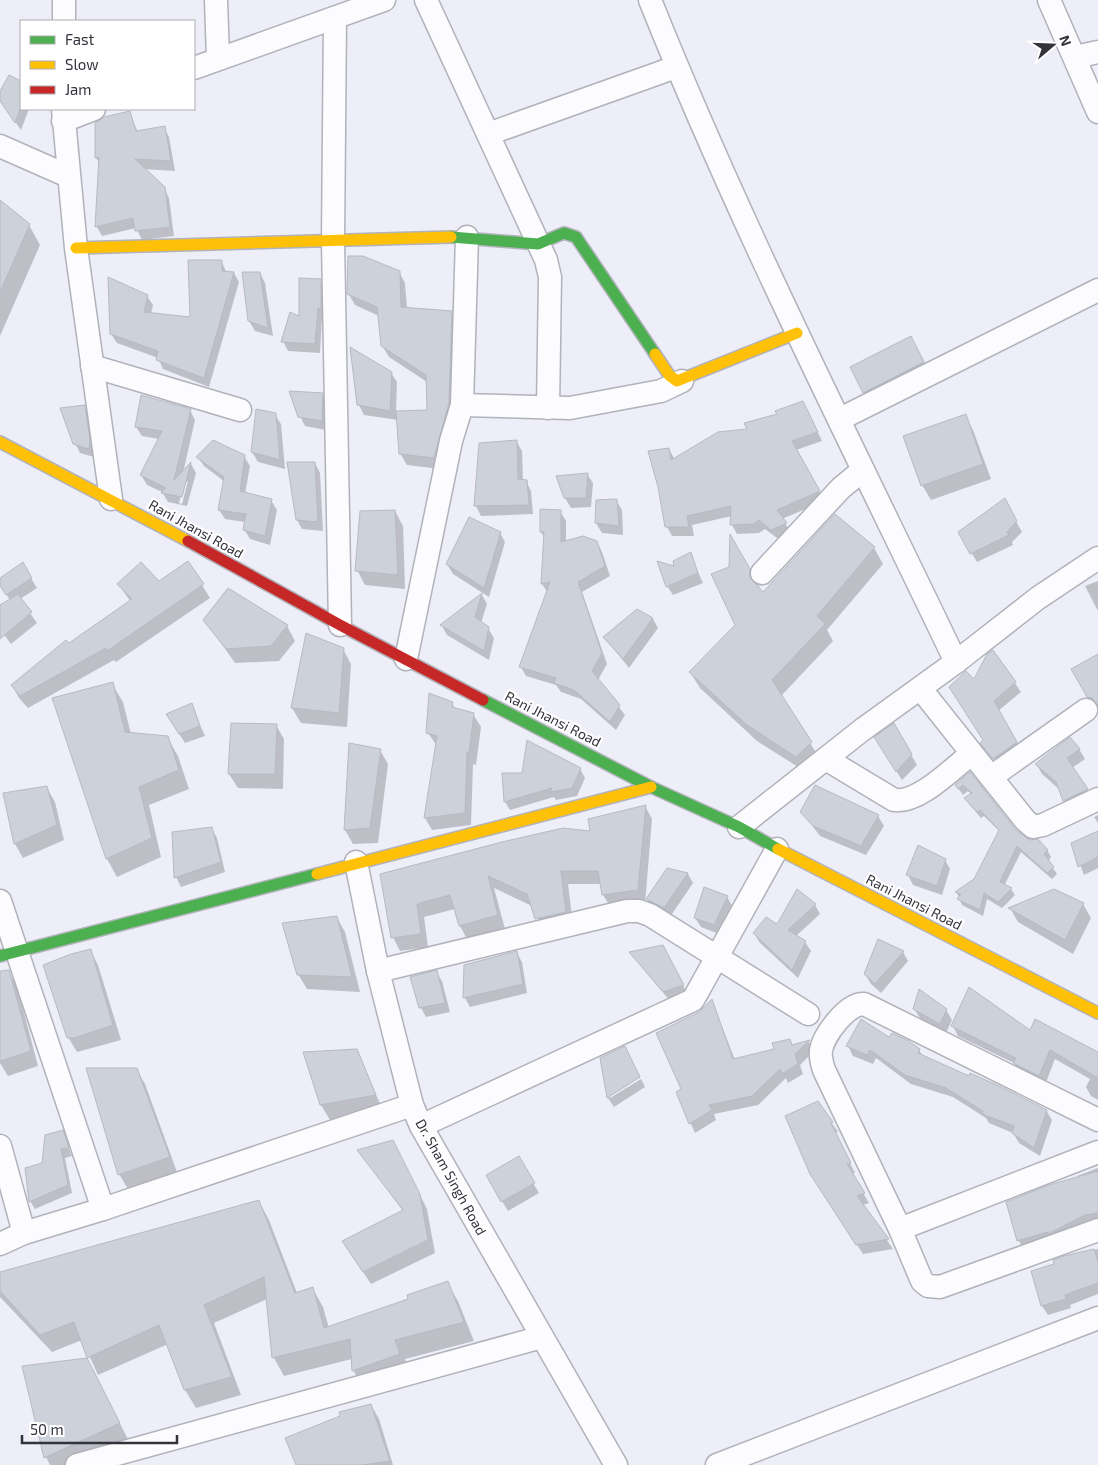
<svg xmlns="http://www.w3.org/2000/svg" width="1098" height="1465" viewBox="0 0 1098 1465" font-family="'Exo 2',sans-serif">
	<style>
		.shadow { fill: #0003; fill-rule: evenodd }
		.building { fill: #cdd1d9; stroke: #b7bac2 }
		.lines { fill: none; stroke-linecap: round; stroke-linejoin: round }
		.street-casing { stroke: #b1b2ba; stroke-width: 25 }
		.fast-casing { stroke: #b1b2ba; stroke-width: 14 }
		.slow-casing { stroke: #b1b2ba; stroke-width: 14 }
		.jam-casing { stroke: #b1b2ba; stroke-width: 14 }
		.street { stroke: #fcfcfe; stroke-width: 22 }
		.fast { stroke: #4caf50; stroke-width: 11 }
		.slow { stroke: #ffc107; stroke-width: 11 }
		.jam { stroke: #c62828; stroke-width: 11 }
		.labels { text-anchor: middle; stroke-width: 4.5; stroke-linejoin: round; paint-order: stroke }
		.street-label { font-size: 14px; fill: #33333c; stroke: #fff }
	</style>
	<rect width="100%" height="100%" fill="#edeef8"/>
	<g class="shadow">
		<polygon points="9,77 21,83 21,109 29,109 21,130 0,100 0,93"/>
		<polygon points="129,113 138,132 164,128 169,137 175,171 143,169 164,188 169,198 174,236 142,240 136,228 102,236 97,227 100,164 96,158 96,123"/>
		<polygon points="0,201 29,225 40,245 0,336"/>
		<polygon points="221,261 227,273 234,273 239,282 209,387 163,369 158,358 117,343 111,334 147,296 153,305 151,314 192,318"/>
		<polygon points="399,272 405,283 407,308 451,312 457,323 455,415 440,469 407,465 400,453 398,420 364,415 359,405 391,373 397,382 396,412 428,411 427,382 389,357 382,345 379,316 355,305 348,293"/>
		<polygon points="260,273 265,283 273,336 255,331 249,321"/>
		<polygon points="320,280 325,290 326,317 322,317 320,353 288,351 283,341 300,318"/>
		<polygon points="911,337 932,377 872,407 864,392"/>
		<polygon points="322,394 327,404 326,430 305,426 300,416"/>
		<polygon points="84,407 90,416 94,457 80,453 75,443"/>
		<path d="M 190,410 L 195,420 L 183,473 L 191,464 L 196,473 L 187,506 L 168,502 L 162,492 L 147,485 L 141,475 L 159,439 L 142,436 L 136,427 ZM 188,481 L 182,504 L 179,503 L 184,484 Z"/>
		<polygon points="808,412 822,441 796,450 824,501 782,519 791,532 777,538 765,529 759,533 737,534 732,525 732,516 692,525 694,536 672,536 667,527 659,486 669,449 675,460 749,430"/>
		<polygon points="275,415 281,424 285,469 258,462 252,452"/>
		<polygon points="965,415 973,430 991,479 931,500 922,485"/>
		<polygon points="516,441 522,451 523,481 526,481 531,491 533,514 481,516 476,506 481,444"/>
		<polygon points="244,456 250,466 245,494 271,500 277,510 270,545 250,539 244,529 245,522 225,519 219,510 225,482 204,466 198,457"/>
		<polygon points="315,463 320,473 323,531 302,529 297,520"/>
		<polygon points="587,474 593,483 591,507 571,508 565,498"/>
		<polygon points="616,500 622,510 623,535 602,533 596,523"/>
		<polygon points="1004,500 1022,532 1012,542 1013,545 977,562 959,532"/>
		<polygon points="395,511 403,526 405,589 365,585 357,570"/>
		<polygon points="542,511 560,511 566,521 566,542 597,542 602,552 610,576 582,592 607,664 598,680 625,715 616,730 581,699 561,692 556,685 526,676 521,667 548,593 542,584 545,539 541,532"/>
		<polygon points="835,516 874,548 883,564 827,630 833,641 781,696 820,759 806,772 757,741 700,688 690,672 737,625 731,568 731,538 763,594"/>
		<polygon points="500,533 505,542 489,597 453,574 447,564"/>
		<polygon points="690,554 703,583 673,595 667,586 676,568"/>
		<polygon points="188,563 210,598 116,662 114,660 28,708 19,698 12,685 131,602 118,584 158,583"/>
		<polygon points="22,564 37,588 20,599 37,623 11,644 0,629 0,606 10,600 0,584 0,579"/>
		<polygon points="1098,581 1098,611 1085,586"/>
		<polygon points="482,595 487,604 481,623 488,628 494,638 489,660 447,635 442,626"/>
		<polygon points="637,610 653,619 658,628 629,668 605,638"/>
		<polygon points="205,620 287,626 295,641 279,661 235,663"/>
		<polygon points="343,649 351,664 347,727 301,723 292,708"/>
		<polygon points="993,651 1021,692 998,711 1022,752 1000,768 982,743 984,740 975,681"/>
		<polygon points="1098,656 1098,705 1093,706 1073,670"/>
		<polygon points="112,684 123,702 131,734 167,737 178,756 189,789 149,805 161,857 117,877 107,859 54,699"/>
		<polygon points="452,703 455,709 473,714 481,727 476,765 473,764 471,825 432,830 425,818 437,746 428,733"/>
		<polygon points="191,705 205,736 185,743 173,724"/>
		<polygon points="276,725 284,739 283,789 238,788 229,774"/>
		<polygon points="894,725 917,765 902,780 881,747"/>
		<polygon points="1079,749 1085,759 1072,768 1093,799 1070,810 1060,790 1042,774 1037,765"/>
		<polygon points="380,750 388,764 378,843 353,844 345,830"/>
		<polygon points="580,769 585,778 577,796 556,800 554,797 510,810 505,802 523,774"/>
		<polygon points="970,774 1015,831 1047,850 1051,857 1048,861 1057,874 1052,879 1021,852 1004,886 1011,889 1015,895 1002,908 987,899 983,916 962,905 957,893 975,880 1000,832 984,816 981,818 970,805 966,798 972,795 968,791 963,795 956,785"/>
		<polygon points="47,788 55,802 64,840 23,858 15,844 4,794"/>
		<polygon points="645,806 652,819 645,904 611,908 603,895 601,884 568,884 573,925 544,932 532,906 494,888 505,929 467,939 460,926 455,909 424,917 428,947 400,951 393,937 382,875 592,833"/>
		<polygon points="802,812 878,816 884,826 866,855 820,836"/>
		<polygon points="1098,815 1098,823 1094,817"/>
		<polygon points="211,828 217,838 225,872 181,887 176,877"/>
		<polygon points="1098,833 1098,868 1084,875 1072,844"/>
		<polygon points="945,860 950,869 942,895 913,885 908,875"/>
		<polygon points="668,869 688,874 693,883 670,917 653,909 647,899"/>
		<polygon points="1056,890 1083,904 1091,918 1073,954 1018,922 1010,908"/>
		<polygon points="727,897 733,907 719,934 701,927 695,918"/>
		<polygon points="815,905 820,914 796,936 805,942 811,951 798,978 760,943 754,933 778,926"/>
		<polygon points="337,918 345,932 360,992 307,989 298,974"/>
		<polygon points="90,950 98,965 121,1040 77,1052 68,1037"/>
		<polygon points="516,952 522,962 527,993 470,1007 465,998 466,966"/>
		<polygon points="903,952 908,961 881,993 871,984 865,974"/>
		<polygon points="631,953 668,956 688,995 670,1001"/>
		<polygon points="8,971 17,986 38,1066 8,1076 0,1063 0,973"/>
		<polygon points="436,972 442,981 450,1012 426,1017 421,1008 411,978"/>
		<polygon points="920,991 946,1010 952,1020 946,1033 920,1018 914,1009"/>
		<polygon points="712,1001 735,1060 809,1042 814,1051 800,1065 803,1074 788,1083 786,1078 758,1105 714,1114 716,1120 695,1133 677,1093 683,1090 699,1013"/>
		<polygon points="953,1026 1098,1057 1098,1100 1091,1096 1086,1087 1090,1079 1055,1059 1045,1085 1020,1073 1014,1063 958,1036"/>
		<polygon points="890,1039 919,1050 923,1056 1046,1110 1052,1120 1040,1156 1019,1143 1013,1133 989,1123 986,1118 953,1097 911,1084 876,1058 873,1064 853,1056 848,1046"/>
		<polygon points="356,1051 383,1110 330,1120 321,1105 305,1054"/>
		<polygon points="601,1058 610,1098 641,1079 645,1087 614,1107 608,1098"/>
		<polygon points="136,1069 145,1084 177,1172 128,1189 119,1174"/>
		<polygon points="818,1103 838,1132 835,1133 855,1173 852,1174 869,1203 863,1205 893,1249 863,1254 818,1184"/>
		<polygon points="62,1131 72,1156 65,1158 72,1193 35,1209 30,1201 43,1164"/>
		<polygon points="359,1150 400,1155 427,1209 435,1253 371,1284 351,1254 403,1211"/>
		<polygon points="518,1158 539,1193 508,1211 487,1176"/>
		<polygon points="1098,1168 1098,1221 1024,1250 1019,1241 1008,1203 1079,1178 1077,1176"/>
		<polygon points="259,1202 269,1220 297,1293 313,1289 323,1307 329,1328 410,1300 447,1283 458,1301 474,1341 405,1359 409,1373 363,1388 353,1370 352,1359 284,1376 274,1358 267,1299 214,1323 241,1395 196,1408 185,1390 168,1344 98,1375 82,1340 52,1352 0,1297 0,1273"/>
		<polygon points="1098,1249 1098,1294 1070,1305 1071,1308 1048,1315 1042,1306 1032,1272 1055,1265 1054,1261"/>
		<polygon points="24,1367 97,1379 130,1443 82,1465 50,1465 46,1457"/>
		<polygon points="371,1405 379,1419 393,1465 298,1465"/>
	</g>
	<g class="building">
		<polygon points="9,75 21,81 21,107 15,123 0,101 0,91"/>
		<polygon points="130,111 136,131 165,126 171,161 135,159 165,187 170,227 135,231 133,218 95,227 99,157 95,158 95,123 104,117"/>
		<polygon points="0,200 30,224 0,292"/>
		<polygon points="348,256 363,256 400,271 401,307 452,311 449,403 434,458 399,454 396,411 427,410 426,375 381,346 377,307 347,294"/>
		<polygon points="188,260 222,260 222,271 234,272 204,378 156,360 158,351 110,334 108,277 148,295 144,312 190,317"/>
		<polygon points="242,272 260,272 268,328 248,321"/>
		<polygon points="299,278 321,279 321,308 318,308 315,344 281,342 290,312 299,316"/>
		<polygon points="911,336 924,362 863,393 850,367"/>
		<polygon points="350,347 392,372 390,411 357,405"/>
		<polygon points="289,391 323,393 322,421 298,417"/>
		<polygon points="141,395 191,409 174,480 191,462 182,497 161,493 166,488 140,475 162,431 135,427"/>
		<polygon points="803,401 818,432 792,441 820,491 777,510 787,523 771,530 759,520 754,524 730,525 731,506 687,516 689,527 665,527 658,487 648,451 669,448 671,460 718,432 747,429 744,423 777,414 775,411"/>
		<polygon points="85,405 90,440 89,449 73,444 60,408"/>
		<polygon points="256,409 276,413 280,460 251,452"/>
		<polygon points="966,414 983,464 921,486 903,436"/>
		<polygon points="213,440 245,455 240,491 272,499 265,536 243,530 246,514 218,510 224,477 196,457"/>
		<polygon points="517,440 518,479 527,480 529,505 474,506 479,443"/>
		<polygon points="287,462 315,462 318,522 296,520"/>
		<polygon points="588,473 586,498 564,498 556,476"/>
		<polygon points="1005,498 1017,521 1007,532 1009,535 970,554 958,532"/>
		<polygon points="617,499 619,526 595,523 596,500"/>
		<polygon points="540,509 561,510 561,542 583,536 597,541 605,566 578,582 602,653 592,671 620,705 610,722 574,690 554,683 556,678 519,667 550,582 541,584 544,532 540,532"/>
		<polygon points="395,510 398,575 355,571 360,511"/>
		<polygon points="835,514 875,547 817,616 825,624 772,680 812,742 796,757 747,725 689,672 735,625 711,574 729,567 730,534 750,569 750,577 763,592"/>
		<polygon points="469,517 501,532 484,588 446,564"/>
		<polygon points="691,552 698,573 666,587 657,561 674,566 673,561"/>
		<polygon points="188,561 204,584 107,651 106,648 20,696 11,685 66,640 69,643 132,599 117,584 141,562 159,581"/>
		<polygon points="23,562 32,578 6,595 0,586 0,578"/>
		<polygon points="228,588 288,625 271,646 226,649 203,620"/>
		<polygon points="482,593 475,617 489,627 484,651 440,625"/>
		<polygon points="18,594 32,612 0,639 0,605"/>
		<polygon points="637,609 653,618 623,659 603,637"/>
		<polygon points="306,633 344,648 339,713 291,708"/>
		<polygon points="993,650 1016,682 994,701 1017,742 993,759 980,743 983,740 949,687 966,671 974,679 987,654"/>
		<polygon points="1098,654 1098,706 1092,698 1087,697 1071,669"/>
		<polygon points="113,682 125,732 168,736 179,770 139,787 152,838 106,859 52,698"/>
		<polygon points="429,693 453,702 452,707 474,713 469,753 467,752 465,813 424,818 437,736 426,733"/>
		<polygon points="192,703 200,726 179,734 166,714"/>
		<polygon points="231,723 277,724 275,774 228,774"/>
		<polygon points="894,723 912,754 896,772 874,737"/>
		<polygon points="1070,737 1080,749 1067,758 1088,789 1063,801 1056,782 1035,764"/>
		<polygon points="527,740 581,768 572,788 550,792 552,788 504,802 502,773 522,773"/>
		<polygon points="349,743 381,749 370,828 344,830"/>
		<polygon points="970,772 1016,830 1029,840 1038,839 1048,850 1044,854 1054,867 1047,873 1017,846 1000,882 1012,888 998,902 984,893 980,910 957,899 961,894 955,892 974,879 999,830 980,810 977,812 964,798 972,793 963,785 958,789 955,785"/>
		<polygon points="815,785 879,815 861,846 813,826 800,812"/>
		<polygon points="47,786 57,825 14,844 3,793"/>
		<polygon points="646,805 638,890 602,895 598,871 561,871 566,912 535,919 527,894 488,876 498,915 459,926 450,895 417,904 421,934 391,938 380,874 502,842 563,828 590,831 588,819"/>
		<polygon points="212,827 221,862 174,878 172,832"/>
		<polygon points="1098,831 1098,857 1078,867 1071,843"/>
		<polygon points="918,845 946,859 937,886 906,875"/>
		<polygon points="667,868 688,873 664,908 646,899"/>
		<polygon points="704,887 728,896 714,925 694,918"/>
		<polygon points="797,889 816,904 788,930 806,941 792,970 753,933 766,917 777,924"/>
		<polygon points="1054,889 1084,903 1065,940 1008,908"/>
		<polygon points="337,916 352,977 297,975 282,923"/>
		<polygon points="878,939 904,951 875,984 864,974"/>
		<polygon points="663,945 684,985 663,992 629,952"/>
		<polygon points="91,949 113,1025 74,1038 67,1038 43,965 71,954"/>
		<polygon points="517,951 523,984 463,998 464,965"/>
		<polygon points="9,970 31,1051 0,1061 0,971"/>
		<polygon points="437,970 445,1003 419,1008 410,977"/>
		<polygon points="969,987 1030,1030 1035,1019 1098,1052 1098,1078 1050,1050 1039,1076 1013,1063 1016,1058 951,1026"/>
		<polygon points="919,989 947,1009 940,1024 913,1009"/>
		<polygon points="712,999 733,1059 774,1049 772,1043 790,1039 792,1045 810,1040 795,1054 798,1064 782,1074 780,1069 752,1096 709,1105 712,1110 689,1124 676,1092 681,1089 656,1033 699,1012"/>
		<polygon points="861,1019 889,1037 892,1033 907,1040 920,1049 918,1053 969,1076 970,1073 999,1086 1047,1110 1034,1148 1012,1133 1014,1126 982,1114 983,1111 946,1088 905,1075 870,1050 867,1055 846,1046"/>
		<polygon points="625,1046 640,1077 607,1098 600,1058"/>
		<polygon points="357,1049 376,1095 320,1105 303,1052"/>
		<polygon points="86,1068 137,1068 170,1157 118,1175"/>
		<polygon points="818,1101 833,1122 831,1123 851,1163 847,1164 865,1193 857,1196 889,1239 856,1245 810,1174 785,1116"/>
		<polygon points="63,1130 69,1148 61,1149 68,1185 29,1202 25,1168 42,1163 45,1135"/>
		<polygon points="393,1140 420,1194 428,1240 363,1272 342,1241 403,1210 357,1150"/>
		<polygon points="519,1156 535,1183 501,1202 486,1175"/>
		<polygon points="1098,1171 1098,1213 1085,1215 1048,1234 1048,1232 1017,1241 1006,1202 1049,1185"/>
		<polygon points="259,1200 295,1293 313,1287 324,1328 408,1299 407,1295 448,1281 464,1322 395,1340 400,1354 352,1371 350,1339 272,1358 264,1277 204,1305 232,1377 184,1390 159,1325 87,1358 74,1322 40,1335 0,1291 0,1272"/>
		<polygon points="1094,1249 1098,1262 1098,1283 1065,1295 1066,1299 1041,1306 1031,1271 1054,1264 1053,1260 1064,1256"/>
		<polygon points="87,1358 120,1423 44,1458 22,1366"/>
		<polygon points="371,1404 390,1461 362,1465 296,1465 285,1438 340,1416 339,1412"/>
	</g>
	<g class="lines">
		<defs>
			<g id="street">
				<polyline points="216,0 218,58"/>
				<polyline points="426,0 546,260 550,277 548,408"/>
				<path d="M 650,0 C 740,225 851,443 956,662"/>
				<polyline points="1049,0 1098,112"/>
				<polyline points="335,18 333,241 340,625"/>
				<polyline points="64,21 64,0"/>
				<polyline points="1075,57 1098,52"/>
				<polyline points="194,68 384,0"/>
				<polyline points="63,109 76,248 111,499"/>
				<polyline points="63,121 94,109"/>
				<polyline points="488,134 676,67"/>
				<polyline points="0,146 68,176"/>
				<polyline points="92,366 240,410"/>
				<polyline points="462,405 570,408 661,391 682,381"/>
				<polyline points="840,419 1098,290"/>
				<polyline points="762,573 841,488 863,470"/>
				<polyline points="406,659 451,441 462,405 467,237"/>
				<polyline points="920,688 1025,820 1033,827 1043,825 1098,799"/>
				<path d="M 826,759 L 894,800 C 918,804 952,769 971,754"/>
				<polyline points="991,777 1086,710"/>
				<polyline points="739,827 862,730 956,662 1038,598 1098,558"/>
				<polyline points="356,862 378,971 412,1105 421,1126 616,1465"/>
				<polyline points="0,901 103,1209"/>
				<polyline points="378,971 627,911 639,911 650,915 808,1014"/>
				<path d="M 1098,1120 L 864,1004 C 847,1003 824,1035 821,1050 C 820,1057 822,1064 824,1070 L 900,1229 L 1098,1152"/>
				<polyline points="421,1126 693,1000 777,849"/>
				<polyline points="0,1146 24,1233 103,1209 412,1105"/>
				<polyline points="900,1229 922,1281 928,1286 940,1287 1098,1230"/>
				<polyline points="0,1244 24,1233"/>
				<polyline points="77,1465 542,1337"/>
				<polyline points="717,1465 1098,1318"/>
			</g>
			<g id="fast">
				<polyline points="451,237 538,244 564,233 576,237 655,354"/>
				<polyline points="483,700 651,787 739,827 778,849"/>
				<polyline points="0,956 317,874"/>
			</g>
			<g id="slow">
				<polyline points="76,248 451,237"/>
				<polyline points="655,354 669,375 677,381 797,333"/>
				<polyline points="0,442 188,541"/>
				<polyline points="778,849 1098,1013"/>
				<polyline points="317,874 651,787"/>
			</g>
			<polyline id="jam" points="188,541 340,625 483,700"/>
		</defs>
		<use href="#street" class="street-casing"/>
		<use href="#fast" class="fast-casing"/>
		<use href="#slow" class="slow-casing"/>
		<use href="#jam" class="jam-casing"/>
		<use href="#street" class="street"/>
		<use href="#fast" class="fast"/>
		<use href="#slow" class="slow"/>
		<use href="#jam" class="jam"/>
	</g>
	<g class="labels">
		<g class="street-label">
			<text transform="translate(196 529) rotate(29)" y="5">Rani Jhansi Road</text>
			<text transform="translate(553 719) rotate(27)" y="5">Rani Jhansi Road</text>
			<text transform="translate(914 902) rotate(27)" y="5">Rani Jhansi Road</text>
			<text transform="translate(451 1177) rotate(61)" y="5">Dr. Sham Singh Road</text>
		</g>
	</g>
	<rect x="20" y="20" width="175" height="90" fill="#ffffff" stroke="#adadb1"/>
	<rect x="30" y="36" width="25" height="8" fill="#4caf50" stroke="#adadb1"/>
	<text x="65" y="45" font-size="15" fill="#33333c">Fast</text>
	<rect x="30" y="61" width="25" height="8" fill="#ffc107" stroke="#adadb1"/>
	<text x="65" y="70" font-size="15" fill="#33333c">Slow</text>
	<rect x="30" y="86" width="25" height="8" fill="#c62828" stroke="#adadb1"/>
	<text x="65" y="95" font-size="15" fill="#33333c">Jam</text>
	<g transform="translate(1053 45) rotate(71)" stroke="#ffffff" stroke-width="4" paint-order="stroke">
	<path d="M0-4L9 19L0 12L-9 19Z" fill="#33333c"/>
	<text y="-8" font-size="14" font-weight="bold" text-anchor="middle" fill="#33333c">N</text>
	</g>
	<path d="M22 1435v8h155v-8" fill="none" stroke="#33333c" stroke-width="2.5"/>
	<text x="30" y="1435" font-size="15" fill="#33333c" stroke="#ffffff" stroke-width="4" paint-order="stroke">50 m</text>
</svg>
